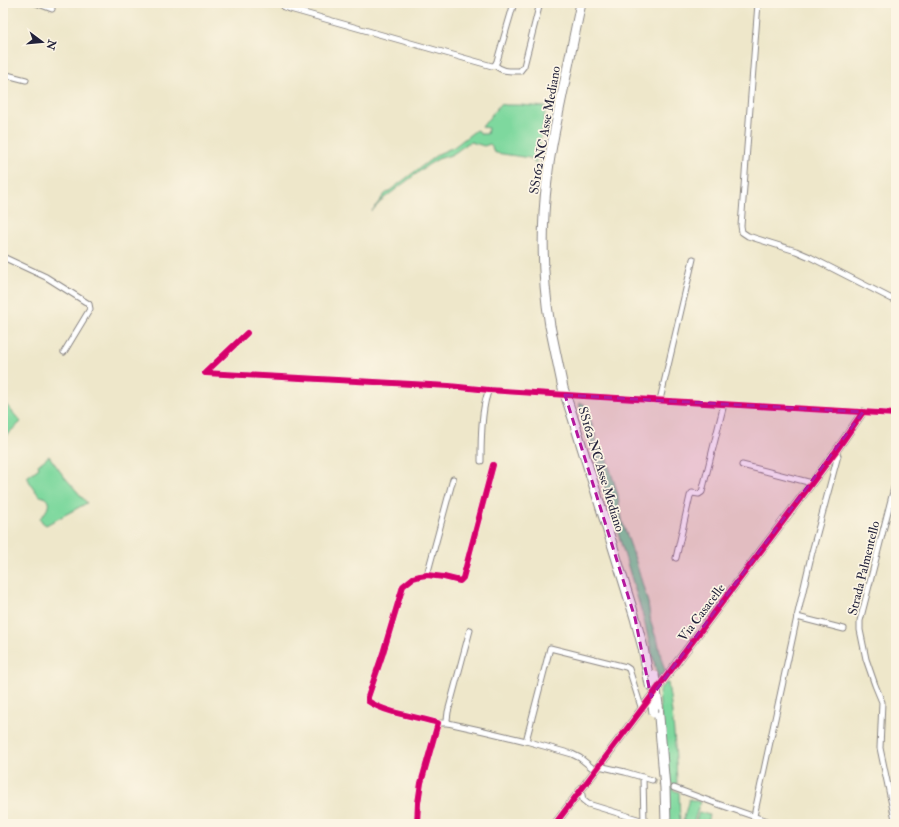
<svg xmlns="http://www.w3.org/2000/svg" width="899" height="827" viewBox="0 0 899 827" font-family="'IM FELL Double Pica',serif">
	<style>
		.green { fill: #7ed89e; stroke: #507d6c }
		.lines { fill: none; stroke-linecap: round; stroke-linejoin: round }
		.street-tunnel { stroke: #c5c0ad; stroke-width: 5; stroke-dasharray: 5 2.5; stroke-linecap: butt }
		.street-casing { stroke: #888482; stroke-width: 7 }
		.secondary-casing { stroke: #888482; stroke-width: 9 }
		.highway-casing { stroke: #888482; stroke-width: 11 }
		.street { stroke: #fff; stroke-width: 5 }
		.secondary { stroke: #fff; stroke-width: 7 }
		.highway { stroke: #fff; stroke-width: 9 }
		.highway-bridge-casing { stroke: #888482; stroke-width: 11; stroke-linecap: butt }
		.highway-bridge { stroke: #fff; stroke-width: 9 }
		.cycleway-casing { stroke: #fcf5e5; stroke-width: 8 }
		.cycleway { stroke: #d6006c; stroke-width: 6 }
		.marked { fill: #b5179e; fill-opacity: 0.2; stroke: #b5179e; stroke-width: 3; stroke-dasharray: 8 5; stroke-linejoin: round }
		.labels { text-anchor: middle; stroke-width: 3.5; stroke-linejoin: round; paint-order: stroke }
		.street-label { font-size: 13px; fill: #22223b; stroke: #fcf5e5 }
	</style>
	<rect width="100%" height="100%" fill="#fcf5e5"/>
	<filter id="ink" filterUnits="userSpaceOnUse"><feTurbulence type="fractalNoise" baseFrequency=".025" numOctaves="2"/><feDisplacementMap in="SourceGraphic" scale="8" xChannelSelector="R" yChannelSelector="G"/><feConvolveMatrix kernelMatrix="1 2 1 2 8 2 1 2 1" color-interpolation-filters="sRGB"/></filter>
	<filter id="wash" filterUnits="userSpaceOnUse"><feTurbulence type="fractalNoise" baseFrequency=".012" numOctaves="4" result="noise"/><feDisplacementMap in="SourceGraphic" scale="16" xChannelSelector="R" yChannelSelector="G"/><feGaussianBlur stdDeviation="0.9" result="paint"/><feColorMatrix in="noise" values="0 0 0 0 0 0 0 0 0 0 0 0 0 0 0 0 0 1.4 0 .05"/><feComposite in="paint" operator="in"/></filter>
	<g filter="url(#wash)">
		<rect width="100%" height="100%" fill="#eee7ca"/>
		<g class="green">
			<polygon points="500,104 506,105 520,105 546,107 538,154 535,164 532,159 530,158 496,153 493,151 492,146 490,144 484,146 471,142 468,143 456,152 451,155 438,159 428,165 383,199 372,211 384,195 438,154 454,147 476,130 479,131 481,134 487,134 488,128 482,127"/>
			<polygon points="3,401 21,422 3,438"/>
			<polygon points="579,403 584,404 587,408 600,452 606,456 618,495 619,505 623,524 635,559 648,603 651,623 655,635 658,641 661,658 666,674 659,682 643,616"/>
			<path d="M 49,456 L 62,474 L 87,503 L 46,525 L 42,522 L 40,518 C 45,513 53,504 45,498 C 43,496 41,497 39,495 C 35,491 32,486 29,481 L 29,480 L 27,477 L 39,468 L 38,465 Z"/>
			<path d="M 668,683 C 673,716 676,750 677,784 L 673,785 L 673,790 L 679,792 L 680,824 L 669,824 L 659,691 L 664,684 Z"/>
			<polygon points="689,799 700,802 693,824 683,821"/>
			<polygon points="699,812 709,815 707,824 695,824"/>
		</g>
	</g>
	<g filter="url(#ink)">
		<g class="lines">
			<polyline class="street-tunnel" points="652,780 674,788"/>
			<defs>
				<g id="street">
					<polyline points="36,3 52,9"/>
					<polyline points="283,3 284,7 290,9 492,66 495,65 497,61 514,3"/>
					<polyline points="758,3 741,226 742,232 748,236 796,251 810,257 896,301"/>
					<path d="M 495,65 C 502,72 510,71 520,71 L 524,66 L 540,3"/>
					<polyline points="3,74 26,80"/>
					<polyline points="3,257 46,277 89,304 90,309 64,352"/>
					<polyline points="247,333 205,373 449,386 489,390 583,396 896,414"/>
					<polyline points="660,400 693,259"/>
					<path d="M 481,461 C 481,442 481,406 489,390"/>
					<polyline points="742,465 812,483"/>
					<polyline points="676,558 690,496 692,493 699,494 702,492 724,404"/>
					<polyline points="427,575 453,479"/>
					<polyline points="797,617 844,629"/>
					<polyline points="438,723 448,723 484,731 526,741 572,754 580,758 596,771"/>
					<polyline points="448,723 447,720 448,712 470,630"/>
					<polyline points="526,741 550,648 626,667 629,669 642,710"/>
					<polyline points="599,766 625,772 652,780"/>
					<polyline points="643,777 644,823"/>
					<polyline points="674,788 712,802 776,824"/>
					<polyline points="581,790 583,800 588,804 644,821"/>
					<polyline points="754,816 797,617 812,552 837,459 838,456 836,451"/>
					<polyline points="145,824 145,823 149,824"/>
					<path d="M 417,824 L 418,803 L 421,783 L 438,723 C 418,717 385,713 368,701 L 368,697 L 383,653 L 403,586 L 413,578 L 420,576 L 427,575 L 444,577 L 460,581 L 463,578 L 493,465"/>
					<polyline points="896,824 880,748 882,702 875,685 866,659 860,630 860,621 896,480"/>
				</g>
				<polyline id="secondary" points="555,824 599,766 836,451 863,412"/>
				<g id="highway">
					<path d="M 550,326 C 542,277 541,229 547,180 C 549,155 555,130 560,105 C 567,71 574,37 581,3"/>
					<polyline points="572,415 635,618 643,648 650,685"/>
					<polyline points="658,705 665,788 666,824"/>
				</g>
			</defs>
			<use href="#street" class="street-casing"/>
			<use href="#secondary" class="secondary-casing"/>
			<use href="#highway" class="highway-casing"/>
			<use href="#street" class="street"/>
			<use href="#secondary" class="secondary"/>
			<use href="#highway" class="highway"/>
			<defs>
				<g id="highway-bridge">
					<polyline points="550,326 563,388 572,415"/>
					<polyline points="654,675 658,705"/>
					<polyline points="652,698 654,713"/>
				</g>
			</defs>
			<use href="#highway-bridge" class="highway-bridge-casing"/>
			<use href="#highway-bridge" class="highway-bridge"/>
			<defs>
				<g id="cycleway">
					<polyline points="247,333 205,373 449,386 489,390 583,396 896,414"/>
					<path d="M 417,824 L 418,803 L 421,783 L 438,723 C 418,717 385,713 368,701 L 368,697 L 383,653 L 403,586 L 413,578 L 420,576 L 427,575 L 444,577 L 460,581 L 463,578 L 493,465"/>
					<polyline points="555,824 599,766 836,451 863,412"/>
				</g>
			</defs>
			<use href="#cycleway" class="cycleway-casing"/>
			<use href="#cycleway" class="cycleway"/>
		</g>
	</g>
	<path class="marked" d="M 565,395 L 863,412 L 651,697 L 635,618 Z"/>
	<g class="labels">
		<g class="street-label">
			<text transform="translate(544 130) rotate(-80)" y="5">SS162 NC Asse Mediano</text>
			<text transform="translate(602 469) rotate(73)" y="5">SS162 NC Asse Mediano</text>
			<text transform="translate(863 568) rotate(-76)" y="5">Strada Palmentello</text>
			<text transform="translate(701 612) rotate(-53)" y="5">Via Casacelle</text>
		</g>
	</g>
	<rect width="899" height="827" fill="none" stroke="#fcf5e5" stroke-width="16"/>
	<g transform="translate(42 42) rotate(106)" stroke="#fcf5e5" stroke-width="3" paint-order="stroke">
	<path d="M0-3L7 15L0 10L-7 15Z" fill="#22223b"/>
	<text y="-6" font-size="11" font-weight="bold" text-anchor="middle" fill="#22223b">N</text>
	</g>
</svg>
